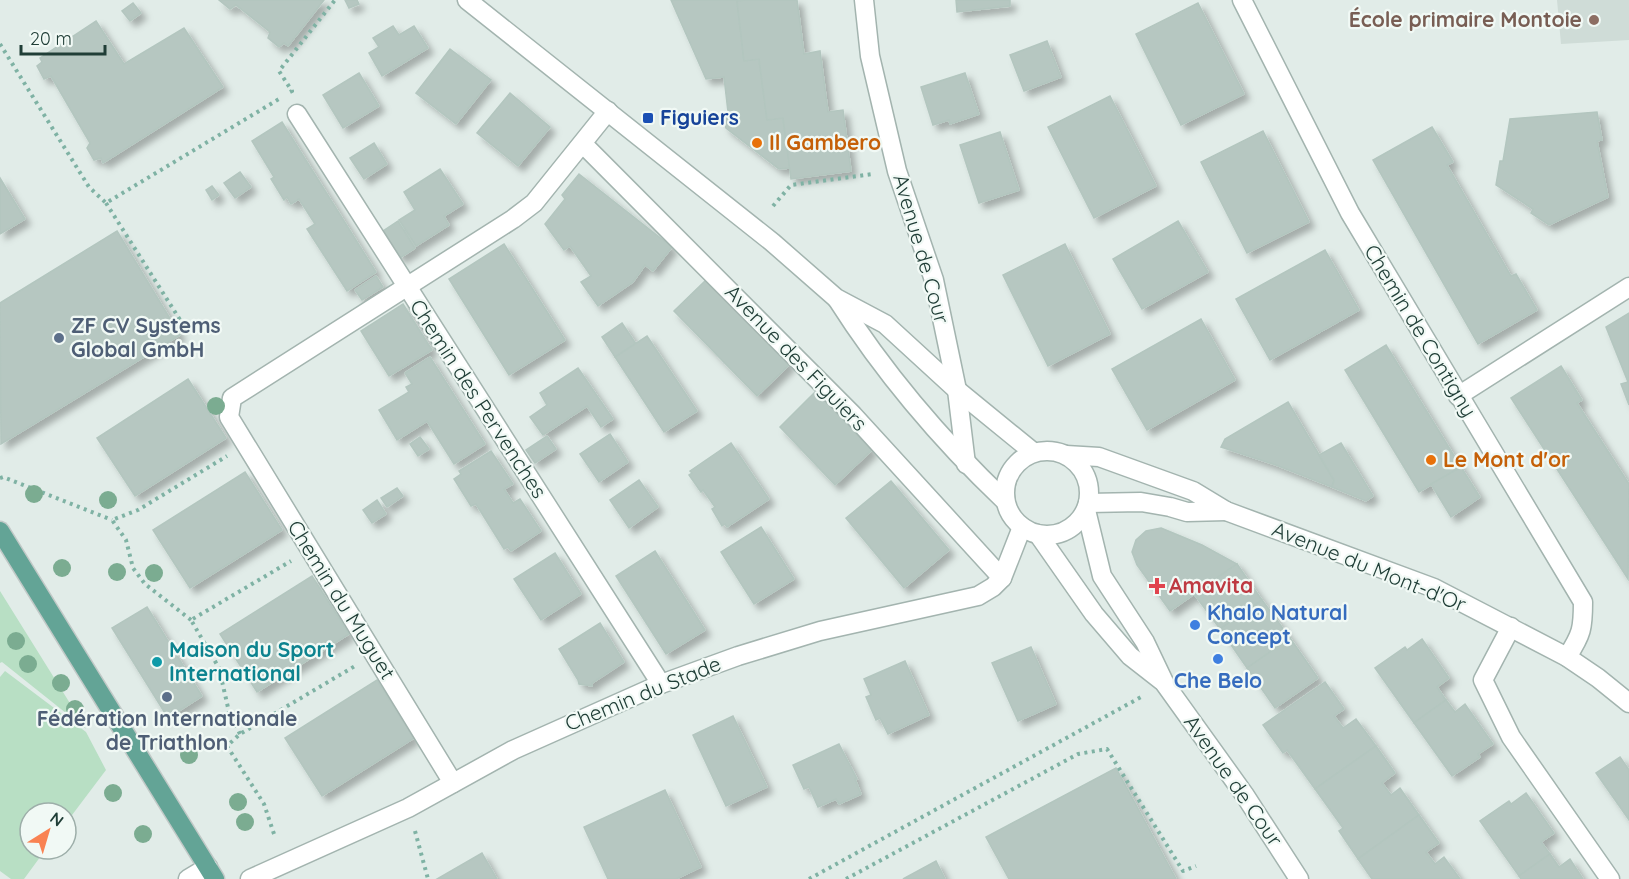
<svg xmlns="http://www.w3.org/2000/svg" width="1629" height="879" viewBox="0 0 1629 879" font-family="Quicksand,sans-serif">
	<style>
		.built { fill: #cfdcd7 }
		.green { fill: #b8dfc4 }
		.building { fill: #b6c7c1; stroke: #b3c6bf; stroke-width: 1.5; filter: url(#shadow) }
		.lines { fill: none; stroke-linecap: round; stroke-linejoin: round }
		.minor-casing { stroke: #a3b4af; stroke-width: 21 }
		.major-casing { stroke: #c1c9c7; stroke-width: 21 }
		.path { stroke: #7fb2a4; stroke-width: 4; stroke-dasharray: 3 4.5; stroke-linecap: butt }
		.minor { stroke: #fff; stroke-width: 18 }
		.major { stroke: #63a496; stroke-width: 18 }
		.tree { fill: #7bac91 }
		.education-dot { fill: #8d6e63; stroke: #f1f9f5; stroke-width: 2 }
		.transit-dot { fill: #1a4fb4; stroke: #f1f9f5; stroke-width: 2 }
		.food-dot { fill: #e8710a; stroke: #f1f9f5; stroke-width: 2 }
		.service-dot { fill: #5c6f8a; stroke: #f1f9f5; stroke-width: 2 }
		.health-dot { fill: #e0444e; stroke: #f1f9f5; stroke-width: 2 }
		.shop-dot { fill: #3f7fe0; stroke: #f1f9f5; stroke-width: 2 }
		.culture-dot { fill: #0f9aa8; stroke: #f1f9f5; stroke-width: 2 }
		.labels { text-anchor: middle; stroke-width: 4.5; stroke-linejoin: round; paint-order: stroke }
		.education-label { font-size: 21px; font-weight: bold; fill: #785e54; stroke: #f1f9f5; text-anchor: end }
		.transit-label { font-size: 21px; font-weight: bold; fill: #164399; stroke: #f1f9f5; text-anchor: start }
		.food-label { font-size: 21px; font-weight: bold; fill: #c56008; stroke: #f1f9f5; text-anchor: start }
		.street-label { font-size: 21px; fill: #203e37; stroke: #f1f9f5 }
		.service-label { font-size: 21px; font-weight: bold; fill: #4e5e75; stroke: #f1f9f5; text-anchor: start }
		.health-label { font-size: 21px; font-weight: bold; fill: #be3a42; stroke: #f1f9f5; text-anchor: start }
		.shop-label { font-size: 21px; font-weight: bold; fill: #366cbe; stroke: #f1f9f5; text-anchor: start }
		.culture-label { font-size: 21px; font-weight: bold; fill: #0d838f; stroke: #f1f9f5; text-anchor: start }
	</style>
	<defs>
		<filter id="shadow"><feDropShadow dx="5.5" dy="5.5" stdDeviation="3" flood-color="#0004"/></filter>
	</defs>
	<rect width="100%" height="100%" fill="#e1ece8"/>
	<polygon class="built" points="1557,0 1629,0 1629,40 1561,44"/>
	<g class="green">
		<polygon points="0,591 86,729 2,662 0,663"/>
		<polygon points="5,671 86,732 106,770 66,823 66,813 30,813 30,849 46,849 24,879 11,879 0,871 0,677"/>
	</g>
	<g class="building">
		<polygon points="219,0 324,0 288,46 284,43 279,47 268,38 270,32 236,5 230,9"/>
		<polygon points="345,0 357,0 359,4 349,8"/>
		<polygon points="671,0 745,0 737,1 744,61 759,59 767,120 783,118 790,168 779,169 726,128 722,113 728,112 724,77 706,79"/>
		<polygon points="745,0 797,0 804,54 820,51 828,112 843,110 851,171 791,179 783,118 767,120 759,59 744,61 737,1"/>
		<polygon points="956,0 1010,0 1010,6 957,12"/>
		<polygon points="133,3 141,13 130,21 122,11"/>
		<polygon points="1198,3 1244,94 1181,125 1136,34"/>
		<polygon points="96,21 124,64 184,28 223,87 103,163 101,158 94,160 87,148 90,143 51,76 44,79 37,66 42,62 40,58"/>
		<polygon points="393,26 399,35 414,26 428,48 382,76 369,53 379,47 373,38"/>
		<polygon points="1047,41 1061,77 1024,91 1010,55"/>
		<polygon points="450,49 491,80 456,124 416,93"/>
		<polygon points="359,73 379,106 343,128 323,95"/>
		<polygon points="965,73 979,114 950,124 949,120 933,125 921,87"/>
		<polygon points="510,93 550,127 518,166 477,133"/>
		<polygon points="1110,96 1156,186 1094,218 1048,127"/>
		<polygon points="1597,112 1602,140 1597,141 1608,197 1549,225 1531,213 1533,209 1496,185 1500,161 1503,161 1510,119"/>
		<polygon points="282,122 376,272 347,291 307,229 315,224 299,199 291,204 287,197 284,200 271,179 274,177 252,141"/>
		<polygon points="1432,127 1453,162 1447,165 1511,276 1516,274 1537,310 1478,344 1373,160"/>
		<polygon points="1263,131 1309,222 1247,253 1201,162"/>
		<polygon points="1000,132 1019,190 979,203 960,145"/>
		<polygon points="374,143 387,164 364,179 350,158"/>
		<polygon points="440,169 463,204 444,216 449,225 416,246 399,220 415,210 404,192"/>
		<polygon points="240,172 251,187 235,198 224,183"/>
		<polygon points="579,174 672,247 653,271 645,265 633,282 598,306 581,282 591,276 570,246 564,250 545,224 565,199 562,195"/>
		<polygon points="0,178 25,219 0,234"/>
		<polygon points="212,186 219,195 212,200 206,190"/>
		<polygon points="398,221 415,248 400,258 383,231"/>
		<polygon points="1178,221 1208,272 1142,309 1113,259"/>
		<polygon points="117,231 180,335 1,444 0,303"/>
		<polygon points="504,244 565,340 509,375 449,279"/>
		<polygon points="1065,244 1110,334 1048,366 1003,275"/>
		<polygon points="1325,250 1359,310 1270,360 1236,299"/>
		<polygon points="376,276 383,287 362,300 355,290"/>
		<polygon points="707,279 790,364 757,396 674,311"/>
		<polygon points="403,304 432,350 389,376 361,331"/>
		<polygon points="1629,313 1629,405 1621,384 1628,382 1606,327"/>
		<polygon points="1201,319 1235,380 1147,430 1112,369"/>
		<polygon points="622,323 636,344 615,357 602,337"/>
		<polygon points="647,336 697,411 664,432 615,357"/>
		<polygon points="1386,345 1461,467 1419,492 1345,370"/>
		<polygon points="430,357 485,444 454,464 427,421 397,440 379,410 409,392 406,387 412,384 405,373"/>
		<polygon points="1561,366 1582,400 1577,403 1629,484 1628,579 1511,398"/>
		<polygon points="578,368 613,419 601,427 587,406 543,435 530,417 547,405 540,393"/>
		<polygon points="188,379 226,438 135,496 97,438"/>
		<polygon points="816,391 872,450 835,485 780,427"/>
		<polygon points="1288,402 1334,480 1332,487 1276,465 1221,447 1225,439"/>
		<polygon points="610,434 628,462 599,482 580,454"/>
		<polygon points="547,436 556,449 535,463 526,450"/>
		<polygon points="420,437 429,449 418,456 410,444"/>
		<polygon points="731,443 769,499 727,527 725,524 722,526 712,509 715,507 703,490 701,492 689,475 692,473 690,471"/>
		<polygon points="1341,443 1373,496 1366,501 1332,487 1334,480 1319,455"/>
		<polygon points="491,451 513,484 504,489 513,503 520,499 541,531 511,551 508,547 504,549 476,504 471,506 454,479 461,474 459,471"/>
		<polygon points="1461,467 1480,497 1451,517 1431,484"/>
		<polygon points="245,472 282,530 190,588 153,530"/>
		<polygon points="639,480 658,507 629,528 610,500"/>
		<polygon points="891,481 949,550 904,588 846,518"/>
		<polygon points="397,488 403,496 387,507 381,498"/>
		<polygon points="377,500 386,514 372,523 363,510"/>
		<polygon points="761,527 794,579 754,604 721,552"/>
		<polygon points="1161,528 1202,545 1237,564 1170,611 1137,565 1132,552 1136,540 1146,531"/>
		<polygon points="655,551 705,630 666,654 616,576"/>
		<polygon points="555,553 581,594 541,620 514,579"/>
		<polygon points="1237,564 1262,600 1220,629 1194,594"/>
		<polygon points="312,576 349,634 257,692 220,634"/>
		<polygon points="1262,600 1290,638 1247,668 1220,629"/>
		<polygon points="147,607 202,696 168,718 112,628"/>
		<polygon points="600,623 624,662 592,683 592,686 579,684 578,680 559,649"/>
		<polygon points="1290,638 1318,678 1275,708 1247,668"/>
		<polygon points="1422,639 1449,678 1437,687 1446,700 1414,723 1375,668 1405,647 1407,650"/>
		<polygon points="1031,647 1056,704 1018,721 992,663"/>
		<polygon points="905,661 929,715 888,734 880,718 876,720 866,697 871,695 864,679"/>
		<polygon points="377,680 414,738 322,796 285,738"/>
		<polygon points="1325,682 1344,709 1334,716 1343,728 1356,719 1376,746 1315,789 1287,750 1283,753 1263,725"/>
		<polygon points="1446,700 1455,712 1465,704 1493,744 1478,754 1480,757 1452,776 1414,723"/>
		<polygon points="733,716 767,787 726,806 693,735"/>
		<polygon points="839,744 857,779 855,779 861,794 839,804 836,799 818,807 809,787 804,789 793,765"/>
		<polygon points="1376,746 1395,773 1382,783 1391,795 1400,788 1419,815 1358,859 1339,831 1343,828 1315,789"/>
		<polygon points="1620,757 1629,770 1629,820 1596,773"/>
		<polygon points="1116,768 1176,879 1009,879 986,837"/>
		<polygon points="665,790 701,867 676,879 608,879 584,827"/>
		<polygon points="1526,793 1554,833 1541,842 1550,854 1519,876 1480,821 1509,801 1511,804"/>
		<polygon points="1419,815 1439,843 1426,852 1435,864 1444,857 1460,879 1372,879 1358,859"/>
		<polygon points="482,853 497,879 437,879"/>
		<polygon points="1550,854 1559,867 1570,859 1583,879 1521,879 1519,876"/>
		<polygon points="936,861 945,879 903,879"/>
	</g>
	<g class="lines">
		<defs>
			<g id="minor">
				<polyline points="467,0 772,242 836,298 885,324 957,390 1033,452"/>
				<polyline points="864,0 870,56 897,171 934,280 957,390 966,464"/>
				<path d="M 1242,0 L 1350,213 L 1583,602 C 1583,628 1582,634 1567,657"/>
				<polyline points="297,114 661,684"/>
				<polyline points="583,144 853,415 1002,578"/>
				<path d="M 837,299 C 884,373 942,441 1005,501"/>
				<polyline points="1458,396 1629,287"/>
				<circle cx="1047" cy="493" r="42"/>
				<polyline points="1066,455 1099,457 1193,491 1226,511 1434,588 1567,657 1598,678 1629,703"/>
				<polyline points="1088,503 1141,502 1170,507 1187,512 1226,511"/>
				<polyline points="1086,510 1102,576 1145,642 1165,684 1244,794 1299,879"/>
				<polyline points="1038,534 1094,614 1130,656 1162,681"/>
				<polyline points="1511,627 1483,680 1511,737 1610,879"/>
				<polyline points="453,783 229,417 232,398 513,219 534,203 608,111"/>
				<polyline points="188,879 208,867"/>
				<polyline points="250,879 408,808 513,750 661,684 738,656 820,631 978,596 993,587 1002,578 1022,527"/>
			</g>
			<polyline id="major" points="0,531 215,879"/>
		</defs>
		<use href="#minor" class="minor-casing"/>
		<use href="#major" class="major-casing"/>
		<g class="path">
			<polyline points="0,44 89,187 106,203 279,99"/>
			<polyline points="290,92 292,91 279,71 335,0"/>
			<polyline points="106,203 189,334"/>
			<polyline points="773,206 791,185 873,174"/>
			<polyline points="0,478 3,477 112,520"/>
			<polyline points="191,620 145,584 133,568 126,540 112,520 138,510 227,456"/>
			<polyline points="240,734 229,712 219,668 191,620 291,561"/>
			<polyline points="415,831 428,879"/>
			<polyline points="274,834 264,804 227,746 240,734 355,666"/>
			<polyline points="809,879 1143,696"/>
			<polyline points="846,879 1078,754 1107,749 1183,871 1196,866"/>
		</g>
		<use href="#minor" class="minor"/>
		<use href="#major" class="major"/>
	</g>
	<g class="tree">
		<circle cx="216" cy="406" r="9"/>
		<circle cx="34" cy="494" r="9"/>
		<circle cx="108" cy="500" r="9"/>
		<circle cx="62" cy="568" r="9"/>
		<circle cx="117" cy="572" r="9"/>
		<circle cx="154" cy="573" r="9"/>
		<circle cx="16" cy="641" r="9"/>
		<circle cx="28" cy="664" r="9"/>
		<circle cx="61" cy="683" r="9"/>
		<circle cx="75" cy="709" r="9"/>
		<circle cx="189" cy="755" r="9"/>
		<circle cx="113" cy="793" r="9"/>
		<circle cx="238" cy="802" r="9"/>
		<circle cx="245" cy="822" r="9"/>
		<circle cx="143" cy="834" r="9"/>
	</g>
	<circle class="education-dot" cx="1594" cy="20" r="6"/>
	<rect class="transit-dot" x="642" y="112" width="12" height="12" rx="3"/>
	<g class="food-dot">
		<circle cx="757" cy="143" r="6"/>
		<circle cx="1431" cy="460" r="6"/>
	</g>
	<g class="service-dot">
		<circle cx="59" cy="338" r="6"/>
		<circle cx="167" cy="697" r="6"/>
	</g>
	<path class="health-dot" d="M1154 577h6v6h6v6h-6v6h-6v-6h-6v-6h6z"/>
	<g class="shop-dot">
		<circle cx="1195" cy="625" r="6"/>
		<circle cx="1218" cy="659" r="6"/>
	</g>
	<circle class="culture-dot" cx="157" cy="662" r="6"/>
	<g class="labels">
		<g class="education-label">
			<text x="1582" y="27">École primaire Montoie</text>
		</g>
		<g class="transit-label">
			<text x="660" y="125">Figuiers</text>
		</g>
		<g class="food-label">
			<text x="769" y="150">Il Gambero</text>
			<text x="1443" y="467">Le Mont d'or</text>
		</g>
		<g class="street-label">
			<text transform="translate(921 249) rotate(74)" y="7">Avenue de Cour</text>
			<text transform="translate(1420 331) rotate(59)" y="7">Chemin de Contigny</text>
			<text transform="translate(796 358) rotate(46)" y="7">Avenue des Figuiers</text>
			<text transform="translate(478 399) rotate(57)" y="7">Chemin des Pervenches</text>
			<text transform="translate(1369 567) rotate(22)" y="7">Avenue du Mont-d'Or</text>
			<text transform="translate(341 600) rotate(58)" y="7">Chemin du Muguet</text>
			<text transform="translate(643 694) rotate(-22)" y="7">Chemin du Stade</text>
			<text transform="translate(1233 781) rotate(55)" y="7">Avenue de Cour</text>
		</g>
		<g class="service-label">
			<text x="71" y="333">ZF CV Systems<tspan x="71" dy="24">Global GmbH</tspan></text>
			<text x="167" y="726" text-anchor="middle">Fédération Internationale<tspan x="167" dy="24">de Triathlon</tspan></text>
		</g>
		<g class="health-label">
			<text x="1169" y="593">Amavita</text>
		</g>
		<g class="shop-label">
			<text x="1207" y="620">Khalo Natural<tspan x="1207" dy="24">Concept</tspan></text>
			<text x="1218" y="688" text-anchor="middle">Che Belo</text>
		</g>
		<g class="culture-label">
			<text x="169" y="657">Maison du Sport<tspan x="169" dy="24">International</tspan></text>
		</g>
	</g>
	<g transform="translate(48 831) rotate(37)"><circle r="28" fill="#f1f9f5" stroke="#9daea9" stroke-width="1.5"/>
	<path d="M0-4.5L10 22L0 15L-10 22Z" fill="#f98252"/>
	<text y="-9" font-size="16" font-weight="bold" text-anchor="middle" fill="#203e37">N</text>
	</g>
	<path d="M21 45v9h84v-9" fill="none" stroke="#203e37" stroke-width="3"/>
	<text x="30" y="45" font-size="18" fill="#203e37" stroke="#f1f9f5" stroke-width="4.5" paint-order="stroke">20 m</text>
</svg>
